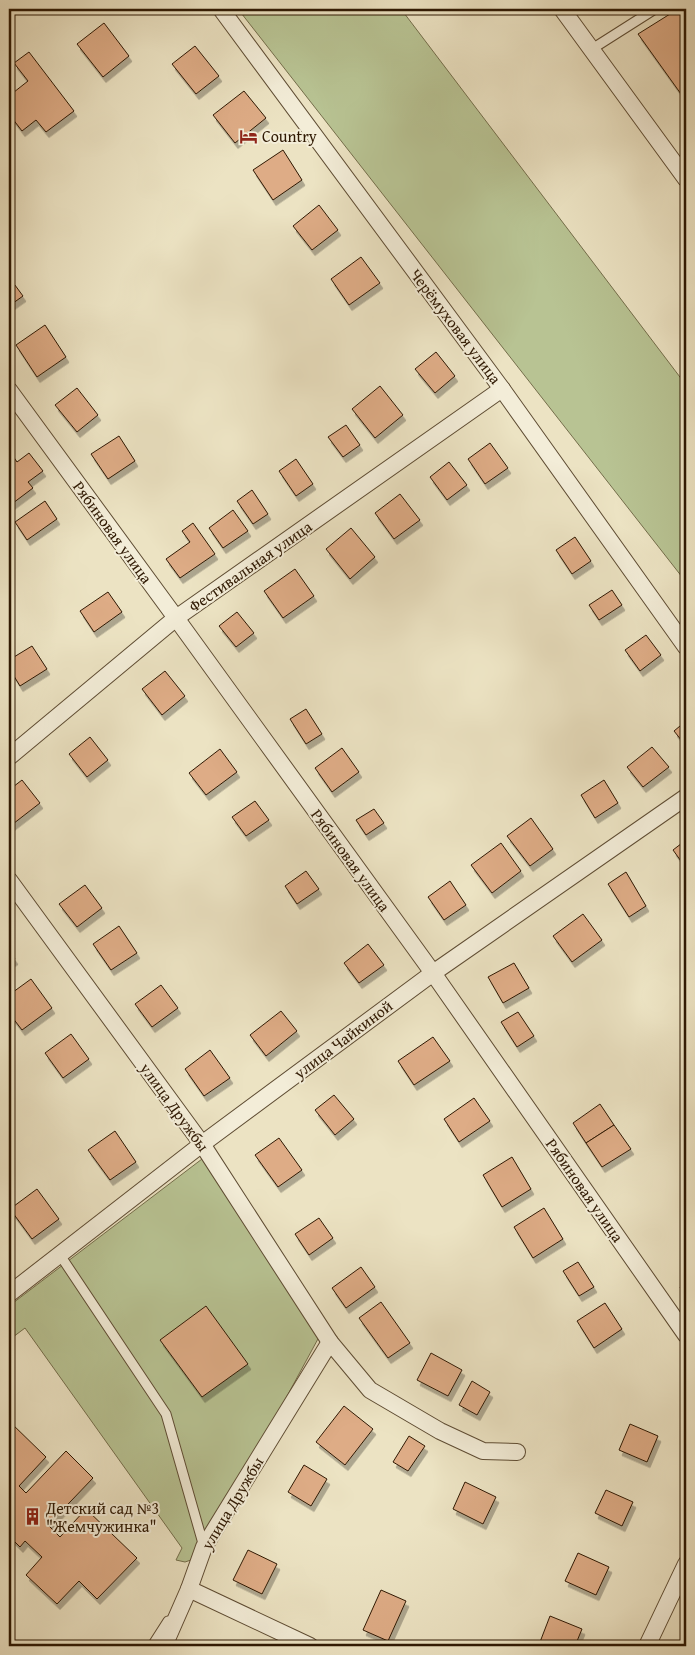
<svg xmlns="http://www.w3.org/2000/svg" width="695" height="1655" viewBox="0 0 695 1655" font-family="'Gentium Book Plus',serif">
	<style>
		.green { fill: #b8c393; stroke: #746e4b }
		.building { fill: #deac86; stroke: #2f1903; filter: url(#shadow) }
		.lines { fill: none; stroke-linecap: round; stroke-linejoin: round }
		.lane-casing { stroke: #5e4c33; stroke-width: 11 }
		.street-casing { stroke: #5e4c33; stroke-width: 18 }
		.lane { stroke: #f3edd8; stroke-width: 9 }
		.street { stroke: #f3edd8; stroke-width: 16 }
		.labels { text-anchor: middle; stroke-width: 4; stroke-linejoin: round; paint-order: stroke }
		.poi-label { font-size: 16px; fill: #2f1903; stroke: #f3edd8; text-anchor: start }
		.street-label { font-size: 16px; fill: #2f1903; stroke: #f3edd8 }
	</style>
	<defs>
		<filter id="shadow"><feDropShadow dx="3" dy="5.5" stdDeviation="0" flood-color="#0004"/></filter>
	</defs>
	<rect width="100%" height="100%" fill="#ece3c3"/>
	<filter id="stains"><feTurbulence type="fractalNoise" baseFrequency=".004" numOctaves="4"/><feColorMatrix values="0 0 0 0 .2 0 0 0 0 .09 0 0 0 0 .02 0 0 0 .5 -.17"/></filter>
	<radialGradient id="worn" r=".72"><stop offset=".6" stop-color="#630" stop-opacity="0"/><stop offset="1" stop-color="#630" stop-opacity=".3"/></radialGradient>
	<g class="green">
		<polygon points="238,9 401,9 686,385 686,582"/>
		<polygon points="202,1159 319,1337 200,1557 185,1562 176,1560 182,1548 25,1328 9,1340 9,1306"/>
	</g>
	<g class="building">
		<polygon points="678,9 686,9 686,101 638,34"/>
		<polygon points="104,23 129,56 103,77 77,44"/>
		<polygon points="195,46 219,76 196,94 172,64"/>
		<polygon points="29,52 74,111 46,132 36,120 22,131 9,114 9,96 28,81 14,63"/>
		<polygon points="244,91 266,118 235,143 213,115"/>
		<polygon points="283,150 302,180 273,200 253,170"/>
		<polygon points="319,205 338,230 312,250 293,226"/>
		<polygon points="361,257 380,283 349,305 331,279"/>
		<polygon points="9,277 23,296 9,306"/>
		<polygon points="45,325 66,357 37,377 16,345"/>
		<polygon points="436,352 455,376 435,393 415,369"/>
		<polygon points="380,386 403,415 375,438 352,409"/>
		<polygon points="77,388 98,415 77,432 55,405"/>
		<polygon points="346,425 360,445 343,457 328,437"/>
		<polygon points="119,436 135,461 108,479 91,454"/>
		<polygon points="490,443 508,468 485,484 468,459"/>
		<polygon points="9,450 17,462 29,453 43,471 28,482 33,488 9,506"/>
		<polygon points="296,459 313,484 296,496 279,471"/>
		<polygon points="449,462 467,485 447,500 430,477"/>
		<polygon points="252,490 268,514 253,524 237,501"/>
		<polygon points="400,494 420,520 394,539 375,513"/>
		<polygon points="45,501 57,519 27,540 15,522"/>
		<polygon points="233,510 248,531 223,548 209,528"/>
		<polygon points="193,523 215,554 180,578 166,559 190,542 182,531"/>
		<polygon points="351,528 375,557 350,579 326,549"/>
		<polygon points="575,537 591,561 572,574 556,550"/>
		<polygon points="295,569 314,596 283,618 264,591"/>
		<polygon points="612,590 622,605 599,620 589,605"/>
		<polygon points="108,592 122,612 94,632 80,611"/>
		<polygon points="237,612 254,633 236,647 219,626"/>
		<polygon points="646,635 661,655 640,671 625,650"/>
		<polygon points="32,646 47,669 20,686 9,668 9,660"/>
		<polygon points="165,671 185,696 162,715 142,689"/>
		<polygon points="306,709 322,734 306,744 290,719"/>
		<polygon points="686,721 686,746 674,731"/>
		<polygon points="90,737 108,760 87,777 69,754"/>
		<polygon points="652,747 669,767 643,787 627,767"/>
		<polygon points="342,748 359,772 332,792 315,768"/>
		<polygon points="220,749 237,772 206,795 189,773"/>
		<polygon points="22,780 40,803 9,827 9,790"/>
		<polygon points="604,780 618,803 595,818 581,795"/>
		<polygon points="255,801 269,820 246,836 232,817"/>
		<polygon points="374,809 384,823 366,835 356,820"/>
		<polygon points="531,818 553,849 530,866 507,836"/>
		<polygon points="686,840 686,868 673,850"/>
		<polygon points="501,843 521,871 492,893 471,865"/>
		<polygon points="306,871 319,889 297,904 285,886"/>
		<polygon points="626,872 646,906 629,917 608,884"/>
		<polygon points="450,881 466,905 444,920 428,897"/>
		<polygon points="85,885 102,908 77,927 59,904"/>
		<polygon points="583,914 602,940 572,962 553,936"/>
		<polygon points="119,926 137,953 111,970 93,944"/>
		<polygon points="368,944 384,965 359,983 344,963"/>
		<polygon points="9,951 15,959 9,963"/>
		<polygon points="514,963 529,988 503,1003 488,977"/>
		<polygon points="31,979 52,1008 22,1030 9,1013 9,995"/>
		<polygon points="161,985 178,1008 152,1027 135,1004"/>
		<polygon points="281,1011 297,1031 266,1056 250,1035"/>
		<polygon points="518,1012 534,1036 517,1047 501,1022"/>
		<polygon points="71,1034 89,1059 63,1078 45,1053"/>
		<polygon points="433,1037 450,1061 414,1085 398,1061"/>
		<polygon points="210,1050 230,1078 204,1096 185,1069"/>
		<polygon points="334,1095 354,1119 335,1135 315,1110"/>
		<polygon points="474,1098 490,1121 459,1142 444,1119"/>
		<polygon points="600,1104 614,1125 586,1143 573,1123"/>
		<polygon points="614,1125 631,1149 602,1167 586,1143"/>
		<polygon points="115,1131 136,1162 110,1180 88,1150"/>
		<polygon points="279,1138 302,1170 278,1187 255,1155"/>
		<polygon points="512,1157 531,1189 502,1207 483,1175"/>
		<polygon points="37,1189 59,1219 32,1239 10,1209"/>
		<polygon points="544,1208 563,1239 533,1258 514,1227"/>
		<polygon points="319,1218 333,1238 309,1255 295,1234"/>
		<polygon points="578,1262 594,1287 579,1296 563,1271"/>
		<polygon points="361,1267 375,1287 346,1308 332,1288"/>
		<polygon points="686,1283 686,1297 680,1287"/>
		<polygon points="381,1302 410,1343 388,1358 359,1318"/>
		<polygon points="605,1303 622,1329 594,1348 577,1321"/>
		<polygon points="206,1306 248,1364 202,1397 160,1340"/>
		<polygon points="431,1353 462,1370 448,1396 417,1380"/>
		<polygon points="472,1381 490,1392 477,1415 459,1405"/>
		<polygon points="344,1406 373,1429 345,1465 316,1442"/>
		<polygon points="9,1421 46,1457 19,1486 26,1493 66,1451 93,1478 48,1525 60,1537 86,1509 137,1558 97,1599 79,1581 57,1604 26,1575 42,1557 25,1541 20,1547 9,1536"/>
		<polygon points="630,1424 658,1436 647,1462 619,1450"/>
		<polygon points="409,1436 425,1446 408,1471 393,1462"/>
		<polygon points="304,1465 327,1479 311,1506 288,1492"/>
		<polygon points="465,1482 496,1497 483,1524 453,1509"/>
		<polygon points="606,1490 633,1502 622,1526 595,1513"/>
		<polygon points="248,1550 277,1564 262,1594 233,1580"/>
		<polygon points="578,1553 609,1567 596,1595 565,1581"/>
		<polygon points="381,1590 406,1601 388,1641 363,1630"/>
		<polygon points="550,1616 582,1629 575,1646 551,1646 540,1642"/>
	</g>
	<g class="lines">
		<defs>
			<g id="lane">
				<polyline points="592,49 655,9"/>
				<polyline points="60,1255 166,1414 204,1547"/>
				<polyline points="152,1646 168,1621"/>
			</g>
			<g id="street">
				<polyline points="221,9 502,389 686,647"/>
				<polyline points="562,9 686,179"/>
				<polyline points="9,390 176,618 433,973 686,1335"/>
				<polyline points="9,757 176,618 502,389"/>
				<polyline points="9,880 202,1144 330,1342 370,1390 440,1431 483,1451 517,1452"/>
				<polyline points="9,1294 202,1144 433,973 686,797"/>
				<polyline points="189,1589 310,1646"/>
				<polyline points="164,1646 189,1589 204,1547 330,1342"/>
				<polyline points="647,1646 686,1564"/>
			</g>
		</defs>
		<use href="#lane" class="lane-casing"/>
		<use href="#street" class="street-casing"/>
		<use href="#lane" class="lane"/>
		<use href="#street" class="street"/>
	</g>
	<defs>
		<symbol id="hotel-bare" viewBox="-9 -9 18 18"><path d="M-6-4.5h1.5V1H6V5H4.5V3h-9V5H-6ZM-4 0a1.8 1.8 0 1 1 3.6 0ZM.5 0V-2.5h3Q6-2.5 6 0Z" fill="#8f2418" stroke="#f3edd8" stroke-width="2.5" paint-order="stroke"/></symbol>
		<symbol id="building-bare" viewBox="-9 -9 18 18"><path d="M-4-6H4V6H1V3H-1V6H-4ZM-2.5-4.3h1.7v1.8h-1.7ZM.8-4.3h1.7v1.8H.8ZM-2.5-1h1.7V.8h-1.7ZM.8-1h1.7V.8H.8Z" fill="#8f2418" stroke="#f3edd8" stroke-width="2.5" paint-order="stroke"/></symbol>
	</defs>
	<g fill-rule="evenodd">
		<use href="#hotel-bare" x="236" y="124" width="25" height="25"/>
		<use href="#building-bare" x="20" y="1504" width="25" height="25"/>
	</g>
	<g class="labels">
		<g class="poi-label">
			<text x="262" y="142">Country</text>
			<text x="46" y="1514">Детский сад №3<tspan x="46" dy="18">"Жемчужинка"</tspan></text>
		</g>
		<g class="street-label">
			<text transform="translate(456 326) rotate(53)" y="6">Черёмуховая улица</text>
			<text transform="translate(113 532) rotate(54)" y="6">Рябиновая улица</text>
			<text transform="translate(250 566) rotate(-35)" y="6">Фестивальная улица</text>
			<text transform="translate(351 860) rotate(54)" y="6">Рябиновая улица</text>
			<text transform="translate(343 1039) rotate(-37)" y="6">улица Чайкиной</text>
			<text transform="translate(175 1107) rotate(54)" y="6">улица Дружбы</text>
			<text transform="translate(585 1190) rotate(55)" y="6">Рябиновая улица</text>
			<text transform="translate(232 1503) rotate(-59)" y="6">улица Дружбы</text>
		</g>
	</g>
	<rect width="695" height="1655" fill="none" stroke="#ece3c3" stroke-width="30"/>
	<rect x="10" y="10" width="675" height="1635" fill="none" stroke="#2f1903" stroke-width="2.5"/>
	<rect x="15" y="15" width="665" height="1625" fill="none" stroke="#2f1903"/>
	<rect width="100%" height="100%" filter="url(#stains)"/>
	<rect width="100%" height="100%" fill="url(#worn)"/>
</svg>
